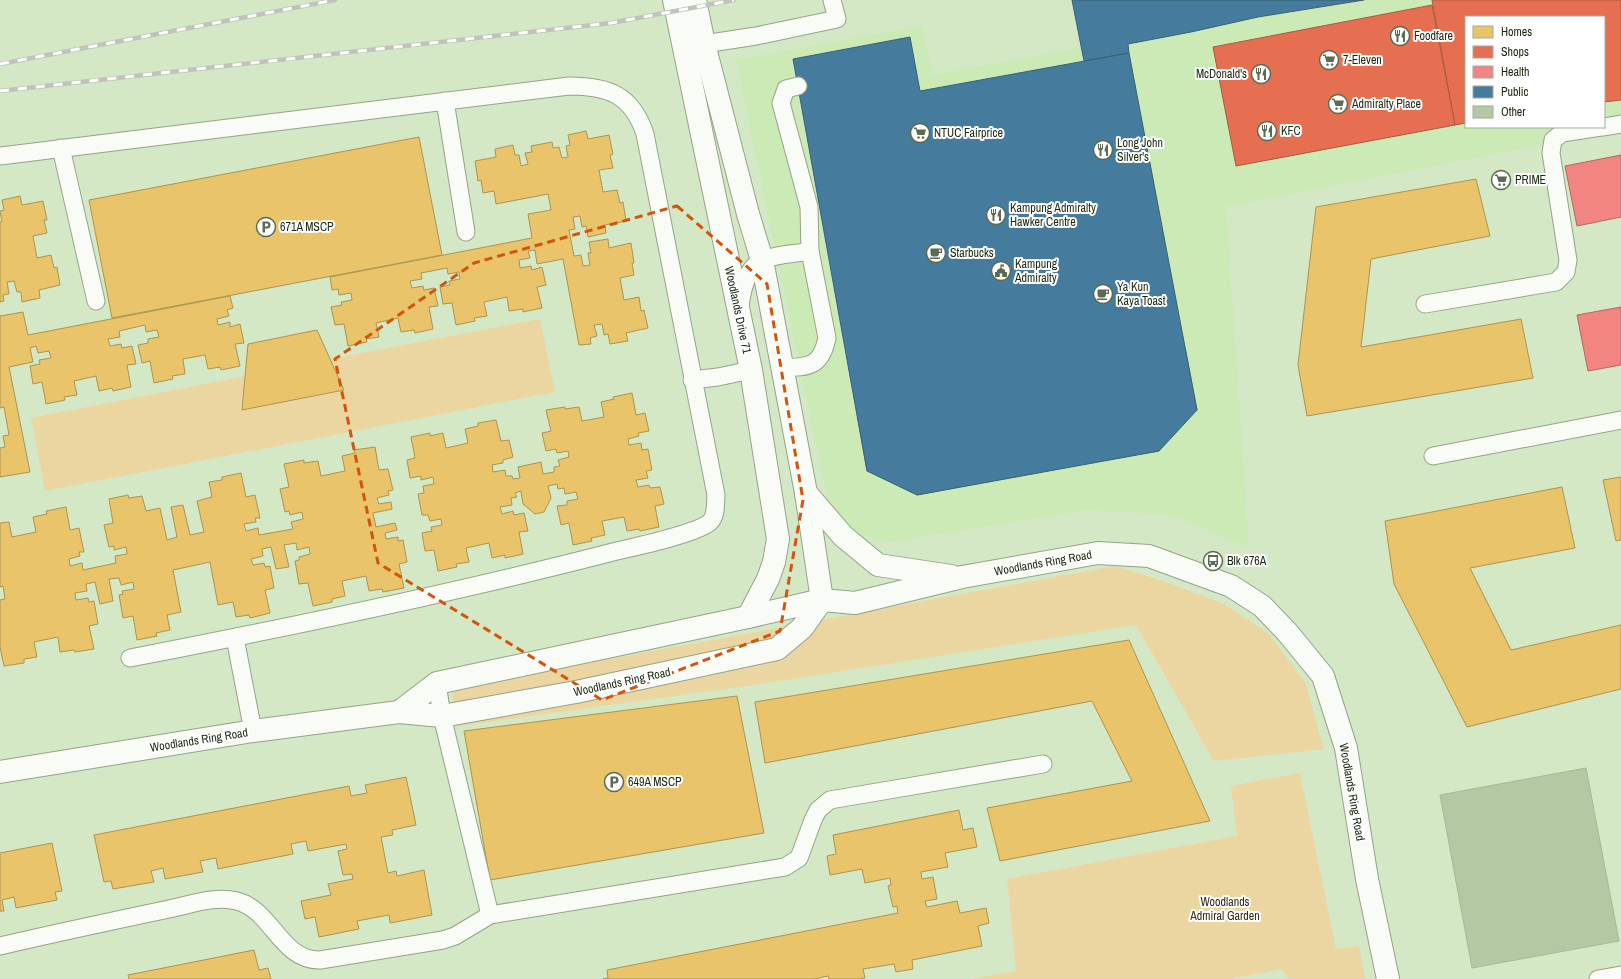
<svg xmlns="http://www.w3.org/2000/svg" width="1621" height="979" viewBox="0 0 1621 979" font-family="'Archivo Narrow',sans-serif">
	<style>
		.built { fill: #cbeab5; fill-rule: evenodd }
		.green { fill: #ebd6a1 }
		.homes { fill: #e9c46a; stroke: #ab954f }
		.shops { fill: #e76f51; stroke: #aa5a3e }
		.health { fill: #f28482; stroke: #b26860 }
		.public { fill: #457b9d; stroke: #386273 }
		.building { fill: #b4c9a3; stroke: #a8b79d }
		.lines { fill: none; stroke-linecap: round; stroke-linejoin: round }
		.service-casing { stroke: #94a388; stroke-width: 19 }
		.minor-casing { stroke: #94a388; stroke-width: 24 }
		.service { stroke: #f9fcf6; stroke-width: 17 }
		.minor { stroke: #f9fcf6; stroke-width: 22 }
		.rail-casing { stroke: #bfc3bb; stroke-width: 4.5 }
		.rail { stroke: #fff; stroke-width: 3; stroke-dasharray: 9; stroke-linecap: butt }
		.marked { fill: none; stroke: #d4540c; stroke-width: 3; stroke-dasharray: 8 5; stroke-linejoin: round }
		.labels { text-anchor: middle; stroke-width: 4; stroke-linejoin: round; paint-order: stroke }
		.poi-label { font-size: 12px; fill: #1b2810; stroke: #fff; text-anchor: start }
		.street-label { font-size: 12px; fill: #1b2810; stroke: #fff }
		.park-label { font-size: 12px; fill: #372815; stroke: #fff }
	</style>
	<rect width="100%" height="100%" fill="#d4e8c6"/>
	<path class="built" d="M 1364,0 L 1621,0 L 1621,129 L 1226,207 L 1249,548 L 1174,515 L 1087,510 L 888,542 L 842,530 L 827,497 L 736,60 L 922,26 L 933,75 L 1151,34 ZM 1466,17 L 1604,17 L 1604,127 L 1466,127 Z"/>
	<g class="green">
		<polygon points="540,319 555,392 45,491 31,418 246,376 243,410 343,390 330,359"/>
		<polygon points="1115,566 1166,582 1224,604 1269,634 1305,682 1324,749 1214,761 1136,625 754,685 459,726 451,688"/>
		<polygon points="1300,773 1336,949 1359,946 1365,979 1288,979 1282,969 1230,979 971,979 1016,971 1007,879 1237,836 1231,786"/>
	</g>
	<g class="homes">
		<polygon points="586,131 588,139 609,135 613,154 610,155 613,168 599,170 603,192 617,190 620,203 623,202 626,221 605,225 606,233 588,237 586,226 582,227 580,216 573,217 575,229 569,230 574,256 581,255 583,266 590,265 588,253 591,253 589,242 608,239 609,248 631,243 634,263 632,263 634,275 620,278 624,300 639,297 641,311 644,310 648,328 626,333 628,341 610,344 608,334 604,335 602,324 594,325 597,336 590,338 591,344 579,345 563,259 537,264 535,250 528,251 530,258 519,260 520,268 531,266 532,270 542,267 546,285 537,287 542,308 523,312 523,309 509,311 507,297 484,302 487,316 474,318 475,321 456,325 452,303 443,304 440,287 450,285 449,281 460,279 459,272 448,274 447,268 421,273 422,279 410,281 412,288 423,286 424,290 434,288 438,306 429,307 433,329 415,333 414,330 401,332 398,318 376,323 379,337 366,339 367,342 348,346 344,324 335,325 331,307 342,305 341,302 352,300 351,293 339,295 338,289 332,290 330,277 532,238 528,214 551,210 548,194 496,204 494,191 483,193 481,180 478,181 475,161 496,157 495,149 513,145 515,155 519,155 521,166 528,164 525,153 532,152 531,146 552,142 553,148 559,147 562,158 568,157 566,146 570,145 568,135"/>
		<polygon points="419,137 442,255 112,318 89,200"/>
		<polygon points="1476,179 1490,236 1371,259 1361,347 1521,319 1533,378 1307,416 1298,365 1316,207"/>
		<polygon points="20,196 22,205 43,201 47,220 44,220 47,233 33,236 37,258 51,255 54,268 57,267 60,285 39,290 40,298 22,302 21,292 17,292 14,281 7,282 9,294 3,295 4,301 0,302 0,222 2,222 0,211 4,210 2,200"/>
		<polygon points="230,296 233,308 227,310 229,316 217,319 218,325 230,322 230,327 240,324 244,343 235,344 240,366 221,370 220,367 208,369 205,355 183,359 185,374 172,376 173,379 154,383 150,361 142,363 138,345 148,343 148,339 159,337 157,330 146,332 145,325 119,331 120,337 108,339 110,346 121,344 122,348 132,346 136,364 127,365 131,387 113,391 112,388 99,391 96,376 74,381 77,395 64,397 65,400 46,404 42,382 33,384 30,366 40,364 39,360 51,358 49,351 38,353 36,346 30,348 33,362 9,367 30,472 0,477 0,448 5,447 3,436 9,435 4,407 0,408 0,316 23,312 28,335"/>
		<polygon points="1135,322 1141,355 1185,347 1197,410 1152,418 1159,451 1117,458 1111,426 1067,434 1055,371 1099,363 1093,330"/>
		<polygon points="317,330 344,390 242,410 248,344"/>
		<polygon points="935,358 941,392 985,384 997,447 953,455 959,487 917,495 911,463 867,471 856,407 899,399 893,366"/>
		<polygon points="632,393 636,415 645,413 649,431 638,433 639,436 628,439 629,445 641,443 642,450 648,449 652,470 646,471 648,478 636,480 638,487 649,485 650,488 660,487 664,504 655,506 659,527 640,531 639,529 627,531 624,517 602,521 605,535 591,538 592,541 573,545 569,523 561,525 557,506 567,505 567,501 578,499 576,492 565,494 564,488 558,489 557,484 548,486 551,498 544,512 535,514 523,504 521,491 515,493 517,497 511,498 512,505 500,507 502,514 513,511 514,515 524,513 528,531 519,532 523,554 505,558 505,555 492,558 489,543 466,548 469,562 456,564 457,567 438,571 434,550 425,551 422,533 432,531 431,527 442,525 441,519 430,521 428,515 422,515 418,494 424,493 423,486 434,484 433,477 421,480 421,476 410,478 407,460 415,458 411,437 430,433 430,436 443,433 446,448 468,443 465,429 478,426 478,423 496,420 501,441 509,440 513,457 503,460 503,463 492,465 493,472 505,470 506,476 512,476 513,479 520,478 518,467 541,462 543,474 554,472 554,467 560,466 558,460 569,457 568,451 557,453 556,449 546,451 542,433 551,431 546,410 565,407 565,409 579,407 582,421 604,417 601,402 614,399 613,397"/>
		<polygon points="375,447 379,470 388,469 393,490 388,491 389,495 377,498 379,504 391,502 392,509 373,513 376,527 395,523 397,530 385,533 386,539 398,537 398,541 403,540 407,562 399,564 404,588 383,592 382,589 369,591 366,576 342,581 345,596 332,599 332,602 313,606 308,583 299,584 295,561 299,560 299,557 310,554 309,547 297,550 296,543 284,545 289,567 276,569 271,547 262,549 263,556 251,559 253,565 264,563 265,567 270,566 274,588 265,590 270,613 250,618 249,615 236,617 233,602 218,605 210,562 173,570 181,612 167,615 170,630 156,633 157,636 137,640 133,616 123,618 119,595 123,594 122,591 134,589 133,582 121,585 119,578 109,579 113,601 100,604 95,582 86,584 87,591 75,593 76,600 88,598 89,602 94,601 98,624 89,626 94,649 75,652 74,650 60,652 58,637 34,642 37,657 24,659 24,663 4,666 0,647 0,600 5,599 3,586 0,587 0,523 9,522 12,537 36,532 33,517 47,514 46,511 66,507 70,530 79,528 84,552 79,552 80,556 69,559 70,566 82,563 83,570 116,563 115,556 127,554 126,547 114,550 114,546 109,547 104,525 113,523 109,499 128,495 129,498 142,496 146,511 160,508 167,540 177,537 171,507 183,505 190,535 204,532 197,501 212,497 209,482 222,480 222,477 241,473 246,497 255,495 260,518 255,518 256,522 244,524 246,531 258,528 259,535 293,529 291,522 303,519 302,512 290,515 289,511 285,512 280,489 289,487 284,464 304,460 304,463 318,461 321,476 345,471 342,456 355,453 354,450"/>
		<polygon points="1621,477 1621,540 1616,541 1603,480"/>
		<polygon points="1562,487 1575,548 1470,568 1511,650 1621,625 1621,689 1467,727 1394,584 1385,521"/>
		<polygon points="1129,640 1210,821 1000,861 987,808 1132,781 1092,701 765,763 755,702"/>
		<polygon points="737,696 764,833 490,880 464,731"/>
		<polygon points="406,777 416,825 392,830 393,835 381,837 388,873 396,871 397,876 424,870 432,915 390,923 389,915 357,921 359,929 319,937 315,917 305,919 301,901 331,895 328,884 353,879 352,874 343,875 338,851 347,849 346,844 308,851 306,841 291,844 293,854 218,869 216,858 200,861 203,872 165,879 163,868 151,871 154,882 113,889 111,881 104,882 94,835 349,786 351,796 367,793 365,785"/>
		<polygon points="959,810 963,830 973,828 977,847 945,853 948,867 921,872 922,879 933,877 937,899 925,901 927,907 957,901 960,913 986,908 989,923 978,926 982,946 912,960 913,969 896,972 894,964 863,969 865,978 859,979 829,979 828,976 814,979 603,979 608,978 607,970 898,913 897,906 893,907 888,886 891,885 890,878 865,883 862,869 830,875 827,856 836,854 833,835"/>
		<polygon points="52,843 62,891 55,892 57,900 16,908 14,897 2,900 4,911 0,911 0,853"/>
		<polygon points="254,950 259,970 268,968 271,979 129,979 128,975"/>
	</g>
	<g class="shops">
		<polygon points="1432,0 1621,0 1621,100 1604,102 1604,17 1466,17 1466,123 1455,125"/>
		<polygon points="1432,5 1455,125 1236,166 1213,47"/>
	</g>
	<g class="health">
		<polygon points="1621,155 1621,217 1577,226 1565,166"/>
		<polygon points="1621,307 1621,365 1588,371 1577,315"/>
	</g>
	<g class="public">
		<polygon points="1072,0 1364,0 1258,17 1191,32 1128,44 1129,53 1084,61"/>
		<polygon points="910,37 920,91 1129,53 1197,410 1159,451 917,495 867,471 793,59"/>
	</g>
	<polygon class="building" points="1586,768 1619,941 1472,968 1440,795"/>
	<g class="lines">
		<defs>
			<g id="service">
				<polyline points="704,44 756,36 837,19 832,0"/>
				<polyline points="445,101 466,232"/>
				<polyline points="1604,127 1621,124"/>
				<polyline points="61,148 96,301"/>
				<path d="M 0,156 L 569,86 C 609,86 632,95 645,134 L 716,495 C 715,503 717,515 710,522 C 697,534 629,548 609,553 C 450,594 290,627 130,658"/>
				<polyline points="1425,304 1556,282 1566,272 1568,260 1551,153 1553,140 1562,133 1601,127"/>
				<path d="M 740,306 C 742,291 746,267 763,260 C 777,254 795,254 810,251"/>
				<path d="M 782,368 C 809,367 821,367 827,338 L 810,251 L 809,207 L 781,103 L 786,89 L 798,86"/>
				<polyline points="692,380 718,377 751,370"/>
				<polyline points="1433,456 1621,420"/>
				<polyline points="235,638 253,731"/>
				<polyline points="437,683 442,716 490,915"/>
				<path d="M 0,946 C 56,933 112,921 169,909 C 190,905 215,895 237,901 C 272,910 281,961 320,960 L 443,940 L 455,936 L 490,915 L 785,867 L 799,858 L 813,820 L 818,810 L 830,800 L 1043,764"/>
				<polyline points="1598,979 1621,975"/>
			</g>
			<g id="minor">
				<polyline points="674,0 751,370 778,539 774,562 768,579 748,617"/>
				<polyline points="806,493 843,536 878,565 951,576"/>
				<polyline points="399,712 437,683 748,617 822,600 855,603 962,577 1098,553 1149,556 1231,586 1262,606 1287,632 1323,676 1346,748 1367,879 1388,979"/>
				<polyline points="0,772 253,731 399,712 442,716 576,692 777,649 802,628 822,600 806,493 762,260 748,214 704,44 695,0"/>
			</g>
		</defs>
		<use href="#service" class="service-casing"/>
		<use href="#minor" class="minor-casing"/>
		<use href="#service" class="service"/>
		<use href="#minor" class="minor"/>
		<defs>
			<g id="rail">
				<polyline points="0,64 335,0"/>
				<polyline points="0,91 611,23 734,0"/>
			</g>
		</defs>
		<use href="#rail" class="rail-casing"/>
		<use href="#rail" class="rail"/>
	</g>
	<path class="marked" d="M 677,206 L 767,284 L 803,500 L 780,631 L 602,700 L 378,563 L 335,359 L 474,263 Z"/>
	<defs>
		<symbol id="restaurant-ring" viewBox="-11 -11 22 22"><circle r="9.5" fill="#fff" stroke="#5c6b50" stroke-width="1.5"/><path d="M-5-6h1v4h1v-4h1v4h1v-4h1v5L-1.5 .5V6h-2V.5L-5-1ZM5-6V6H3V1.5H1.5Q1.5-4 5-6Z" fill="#5c6b50"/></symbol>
		<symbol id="supermarket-ring" viewBox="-11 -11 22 22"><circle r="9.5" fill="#fff" stroke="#5c6b50" stroke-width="1.5"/><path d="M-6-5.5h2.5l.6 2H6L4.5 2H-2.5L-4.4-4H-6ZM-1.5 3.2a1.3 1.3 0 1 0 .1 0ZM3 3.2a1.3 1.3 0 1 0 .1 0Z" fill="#5c6b50"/></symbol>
		<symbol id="parking-ring" viewBox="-11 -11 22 22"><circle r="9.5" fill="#fff" stroke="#5c6b50" stroke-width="1.5"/><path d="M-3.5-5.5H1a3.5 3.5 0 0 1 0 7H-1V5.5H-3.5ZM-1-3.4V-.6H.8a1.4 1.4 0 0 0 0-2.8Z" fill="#5c6b50"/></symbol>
		<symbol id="cafe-ring" viewBox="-11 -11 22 22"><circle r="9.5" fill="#fff" stroke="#5c6b50" stroke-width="1.5"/><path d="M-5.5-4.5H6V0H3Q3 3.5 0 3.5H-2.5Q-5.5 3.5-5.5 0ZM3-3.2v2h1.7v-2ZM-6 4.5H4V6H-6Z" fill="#5c6b50"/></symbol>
		<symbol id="civic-ring" viewBox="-11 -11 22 22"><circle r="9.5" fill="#fff" stroke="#5c6b50" stroke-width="1.5"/><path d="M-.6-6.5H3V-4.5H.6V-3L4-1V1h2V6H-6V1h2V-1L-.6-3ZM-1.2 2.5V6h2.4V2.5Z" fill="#5c6b50"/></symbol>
		<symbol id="bus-ring" viewBox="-11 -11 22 22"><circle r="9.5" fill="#fff" stroke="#5c6b50" stroke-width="1.5"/><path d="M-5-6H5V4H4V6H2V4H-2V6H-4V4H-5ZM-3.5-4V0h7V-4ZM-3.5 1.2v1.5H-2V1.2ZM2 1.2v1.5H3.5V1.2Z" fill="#5c6b50"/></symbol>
	</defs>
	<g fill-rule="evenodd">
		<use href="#restaurant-ring" x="1389" y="25" width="22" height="22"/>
		<use href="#supermarket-ring" x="1318" y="49" width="22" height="22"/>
		<use href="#restaurant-ring" x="1250" y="63" width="22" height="22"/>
		<use href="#supermarket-ring" x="1327" y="93" width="22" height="22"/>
		<use href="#restaurant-ring" x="1256" y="120" width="22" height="22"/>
		<use href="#supermarket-ring" x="909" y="122" width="22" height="22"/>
		<use href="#restaurant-ring" x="1092" y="139" width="22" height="22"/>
		<use href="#supermarket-ring" x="1490" y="169" width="22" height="22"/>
		<use href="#restaurant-ring" x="985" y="204" width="22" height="22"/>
		<use href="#parking-ring" x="255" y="216" width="22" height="22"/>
		<use href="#cafe-ring" x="925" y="242" width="22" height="22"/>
		<use href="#civic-ring" x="990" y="260" width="22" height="22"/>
		<use href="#cafe-ring" x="1092" y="283" width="22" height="22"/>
		<use href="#bus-ring" x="1202" y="550" width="22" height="22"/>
		<use href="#parking-ring" x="603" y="771" width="22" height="22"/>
	</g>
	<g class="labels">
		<g class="poi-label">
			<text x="1414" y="40">Foodfare</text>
			<text x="1343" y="64">7-Eleven</text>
			<text x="1247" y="78" text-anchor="end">McDonald's</text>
			<text x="1352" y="108">Admiralty Place</text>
			<text x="1281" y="135">KFC</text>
			<text x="934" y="137">NTUC Fairprice</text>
			<text x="1117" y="147">Long John<tspan x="1117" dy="14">Silver's</tspan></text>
			<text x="1515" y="184">PRIME</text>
			<text x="1010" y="212">Kampung Admiralty<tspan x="1010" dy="14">Hawker Centre</tspan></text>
			<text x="280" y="231">671A MSCP</text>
			<text x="950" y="257">Starbucks</text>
			<text x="1015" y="268">Kampung<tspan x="1015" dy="14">Admiralty</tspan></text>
			<text x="1117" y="291">Ya Kun<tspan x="1117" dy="14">Kaya Toast</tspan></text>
			<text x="1227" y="565">Blk 676A</text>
			<text x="628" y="786">649A MSCP</text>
		</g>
		<g class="street-label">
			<text transform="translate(738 310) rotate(78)" y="4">Woodlands Drive 71</text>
			<text transform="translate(1043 563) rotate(-10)" y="4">Woodlands Ring Road</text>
			<text transform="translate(622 682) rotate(-12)" y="4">Woodlands Ring Road</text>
			<text transform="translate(199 740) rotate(-9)" y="4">Woodlands Ring Road</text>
			<text transform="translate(1352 792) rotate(80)" y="4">Woodlands Ring Road</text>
		</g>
		<g class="park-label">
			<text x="1225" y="906">Woodlands<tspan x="1225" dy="14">Admiral Garden</tspan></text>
		</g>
	</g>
	<rect x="1465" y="16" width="140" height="112" fill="#ffffff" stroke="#a4a99f"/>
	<rect x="1473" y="26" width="20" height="12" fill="#e9c46a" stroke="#a4a99f"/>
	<text x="1501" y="36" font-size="12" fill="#1b2810">Homes</text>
	<rect x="1473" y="46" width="20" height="12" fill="#e76f51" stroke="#a4a99f"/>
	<text x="1501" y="56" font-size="12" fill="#1b2810">Shops</text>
	<rect x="1473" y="66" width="20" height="12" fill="#f28482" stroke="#a4a99f"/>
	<text x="1501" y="76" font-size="12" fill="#1b2810">Health</text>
	<rect x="1473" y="86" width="20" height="12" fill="#457b9d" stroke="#a4a99f"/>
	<text x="1501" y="96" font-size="12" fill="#1b2810">Public</text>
	<rect x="1473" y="106" width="20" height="12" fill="#b4c9a3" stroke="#a4a99f"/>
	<text x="1501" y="116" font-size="12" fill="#1b2810">Other</text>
</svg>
